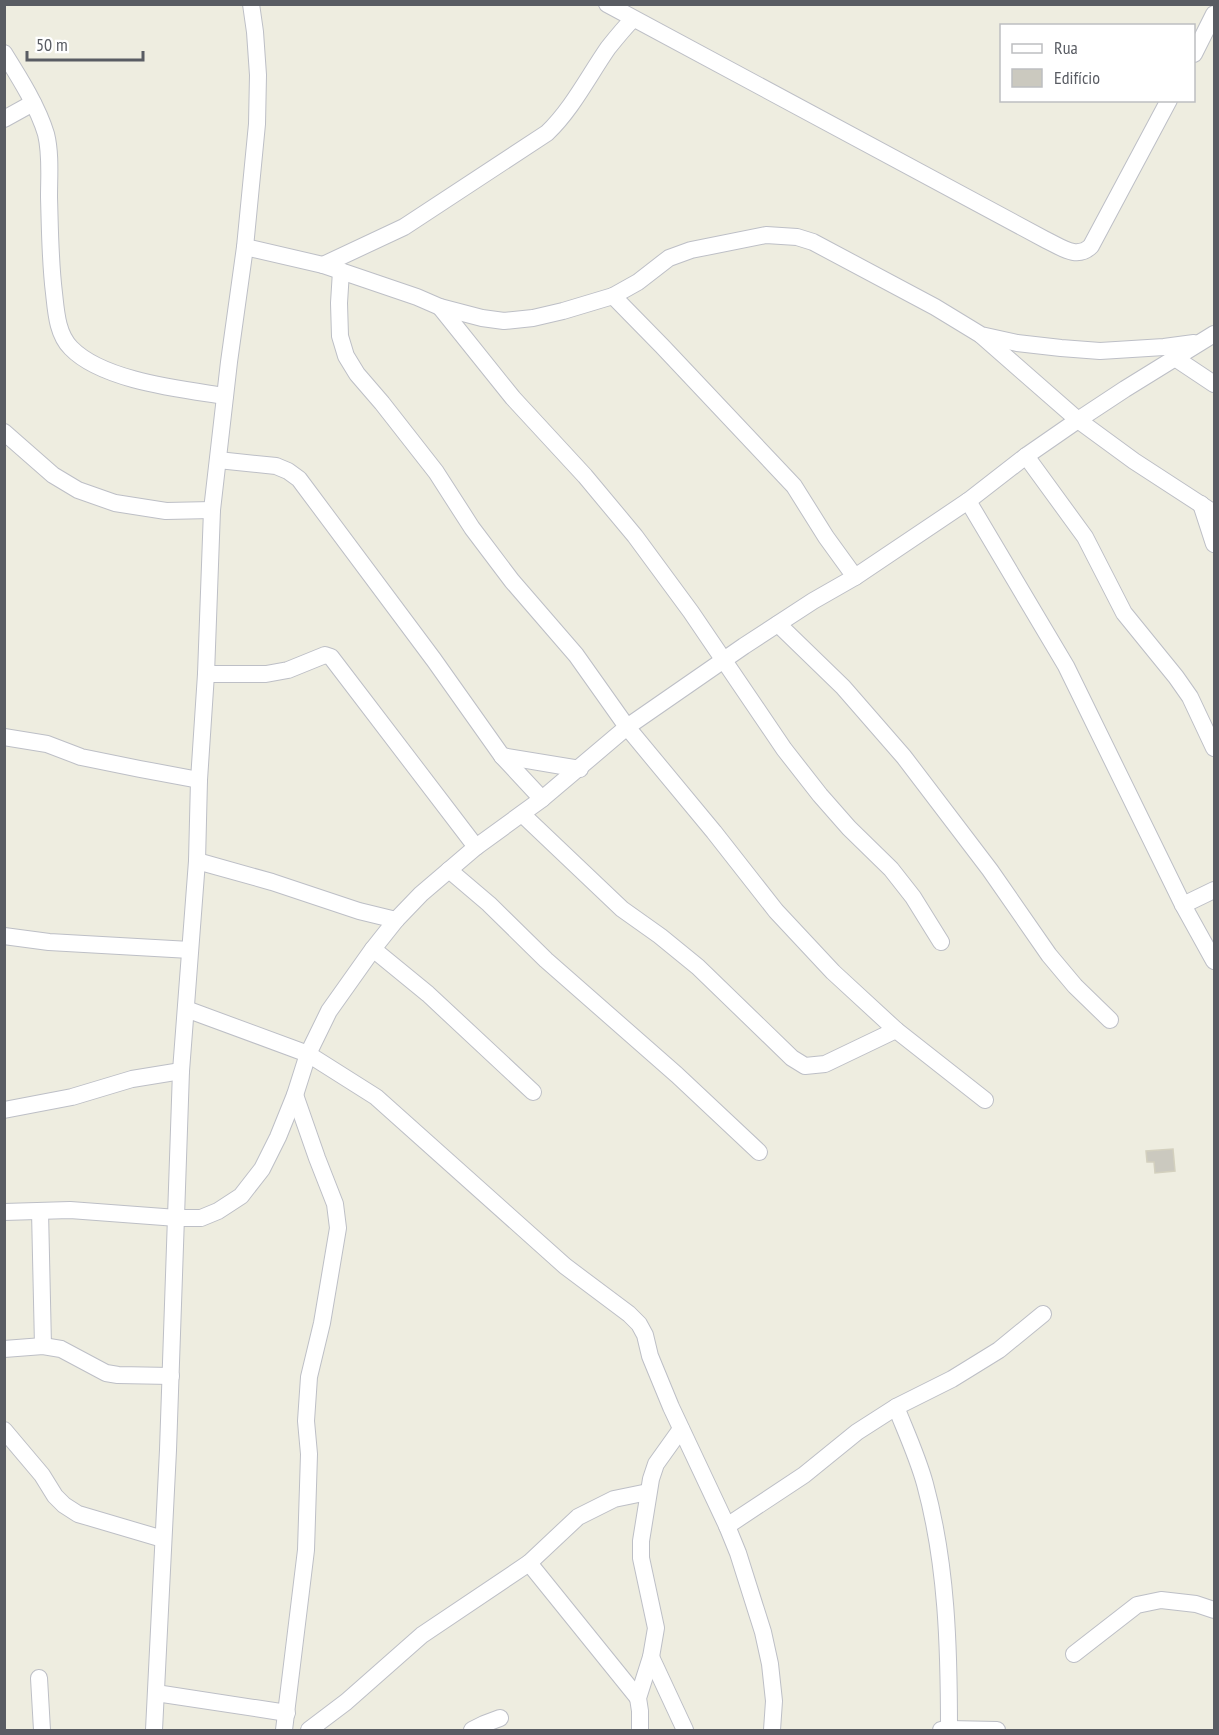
<svg xmlns="http://www.w3.org/2000/svg" width="1219" height="1735" viewBox="0 0 1219 1735" font-family="'PT Sans Narrow',sans-serif">
	<style>
		.building { fill: #cbc9bf; stroke: #d3d0be; stroke-width: 1.5 }
		.lines { fill: none; stroke-linecap: round; stroke-linejoin: round }
		.minor-casing { stroke: #bdbfc6; stroke-width: 18 }
		.minor { stroke: #fff; stroke-width: 16 }
	</style>
	<rect width="100%" height="100%" fill="#eeede0"/>
	<polygon class="building" points="1173,1149 1175,1171 1155,1173 1154,1162 1147,1162 1146,1151"/>
	<g class="lines">
		<defs>
			<g id="minor">
				<path d="M 607,4 L 1046,240 C 1061,247 1077,260 1091,246 L 1169,100"/>
				<path d="M 4,53 C 19,77 38,107 46,134 C 51,154 49,177 49,197 C 50,229 50,261 54,293 C 56,311 57,334 71,348 C 103,381 181,389 225,396"/>
				<polyline points="1194,54 1214,14"/>
				<polyline points="4,119 33,103"/>
				<polyline points="245,247 323,265 417,297 440,307 482,318 504,321 533,318 563,311 613,296 638,282 669,258 691,250 766,235 797,237 813,242 935,307 981,335 1017,343 1061,348 1100,351 1164,347 1194,343"/>
				<path d="M 323,265 L 404,227 L 547,133 C 572,109 588,77 608,48 C 616,38 624,28 633,19"/>
				<polyline points="341,271 339,303 340,336 346,356 357,374 382,403 436,472 472,528 512,581 576,655 627,727 714,832 776,911 833,972 896,1030 985,1100"/>
				<polyline points="613,296 662,346 794,486 826,537 855,577"/>
				<polyline points="440,307 513,398 585,476 635,536 691,612 784,749 820,795 849,828 891,869 913,897 941,942"/>
				<polyline points="982,336 1078,420 1134,461 1214,513"/>
				<polyline points="1175,358 1214,384"/>
				<polyline points="4,432 53,475 78,490 115,503 166,511 212,510"/>
				<polyline points="1026,456 1085,537 1124,613 1176,677 1190,697 1214,748"/>
				<polyline points="218,460 276,466 288,471 299,479 434,660 502,756 542,799"/>
				<polyline points="968,501 1066,666 1183,905 1214,961"/>
				<polyline points="1201,504 1214,544"/>
				<polyline points="778,624 843,687 904,757 990,870 1049,955 1075,986 1110,1020"/>
				<polyline points="206,674 266,674 288,670 325,655 331,657 476,847"/>
				<polyline points="4,737 47,744 81,757 140,769 199,780"/>
				<polyline points="502,756 580,769"/>
				<polyline points="522,814 622,909 660,936 698,967 792,1058 805,1066 825,1064 896,1030"/>
				<polyline points="197,861 272,882 359,911 396,920"/>
				<polyline points="449,870 489,904 546,960 677,1075 759,1152"/>
				<polyline points="1183,905 1214,890"/>
				<polyline points="4,936 49,942 190,950"/>
				<polyline points="373,949 428,994 533,1092"/>
				<polyline points="186,1009 308,1054 376,1097 565,1266 629,1314 639,1324 645,1335 650,1356 671,1407 727,1526 738,1553 763,1632 770,1664 774,1701 772,1730"/>
				<polyline points="4,1110 72,1097 132,1079 181,1071"/>
				<polyline points="40,1211 43,1346"/>
				<polyline points="4,1212 70,1210 177,1218 201,1218 218,1211 241,1196 262,1169 278,1137 295,1095 308,1054 329,1011 373,949 396,920 421,894 476,847 542,799 627,727 744,646 813,601 855,577 968,501 1026,456 1078,420 1125,389 1214,334"/>
				<polyline points="4,1349 43,1346 61,1349 106,1373 118,1375 171,1376"/>
				<path d="M 896,1407 C 906,1432 918,1458 925,1484 C 947,1565 949,1648 949,1730"/>
				<polyline points="4,1430 42,1475 55,1496 64,1505 78,1514 163,1539"/>
				<polyline points="727,1526 804,1475 857,1432 896,1407 952,1379 999,1350 1043,1314"/>
				<polyline points="529,1563 638,1698"/>
				<polyline points="1074,1654 1137,1605 1161,1600 1196,1604 1214,1610"/>
				<polyline points="651,1657 685,1730"/>
				<polyline points="39,1678 42,1730"/>
				<polyline points="156,1693 287,1713"/>
				<polyline points="154,1730 168,1450 181,1071 197,861 199,780 206,674 212,510 229,362 245,247 257,124 258,75 255,32 251,4"/>
				<polyline points="284,1730 306,1550 309,1454 306,1421 309,1377 322,1323 338,1228 335,1204 317,1158 295,1095"/>
				<polyline points="309,1730 346,1702 422,1635 529,1563 578,1517 614,1499 648,1492"/>
				<polyline points="472,1730 484,1724 500,1718"/>
				<polyline points="640,1730 640,1711 638,1698 651,1657 656,1628 641,1558 641,1541 651,1479 656,1464 681,1429"/>
				<polyline points="941,1730 949,1729 997,1730"/>
			</g>
		</defs>
		<use href="#minor" class="minor-casing"/>
		<use href="#minor" class="minor"/>
	</g>
	<rect width="1219" height="1735" fill="none" stroke="#595c63" stroke-width="12"/>
	<rect x="1000" y="24" width="195" height="78" fill="#ffffff" stroke="#bdbec1" stroke-width="1.5"/>
	<rect x="1012" y="44" width="30" height="9" fill="#ffffff" stroke="#bdbec1" stroke-width="1.5"/>
	<text x="1054" y="54" font-size="18" fill="#595c63">Rua</text>
	<rect x="1012" y="69" width="30" height="18" fill="#cbc9bf" stroke="#bdbec1" stroke-width="1.5"/>
	<text x="1054" y="84" font-size="18" fill="#595c63">Edifício</text>
	<path d="M27 51v9h116v-9" fill="none" stroke="#595c63" stroke-width="3"/>
	<text x="36" y="51" font-size="18" fill="#595c63" stroke="#ffffff" stroke-width="4.5" paint-order="stroke">50 m</text>
</svg>
